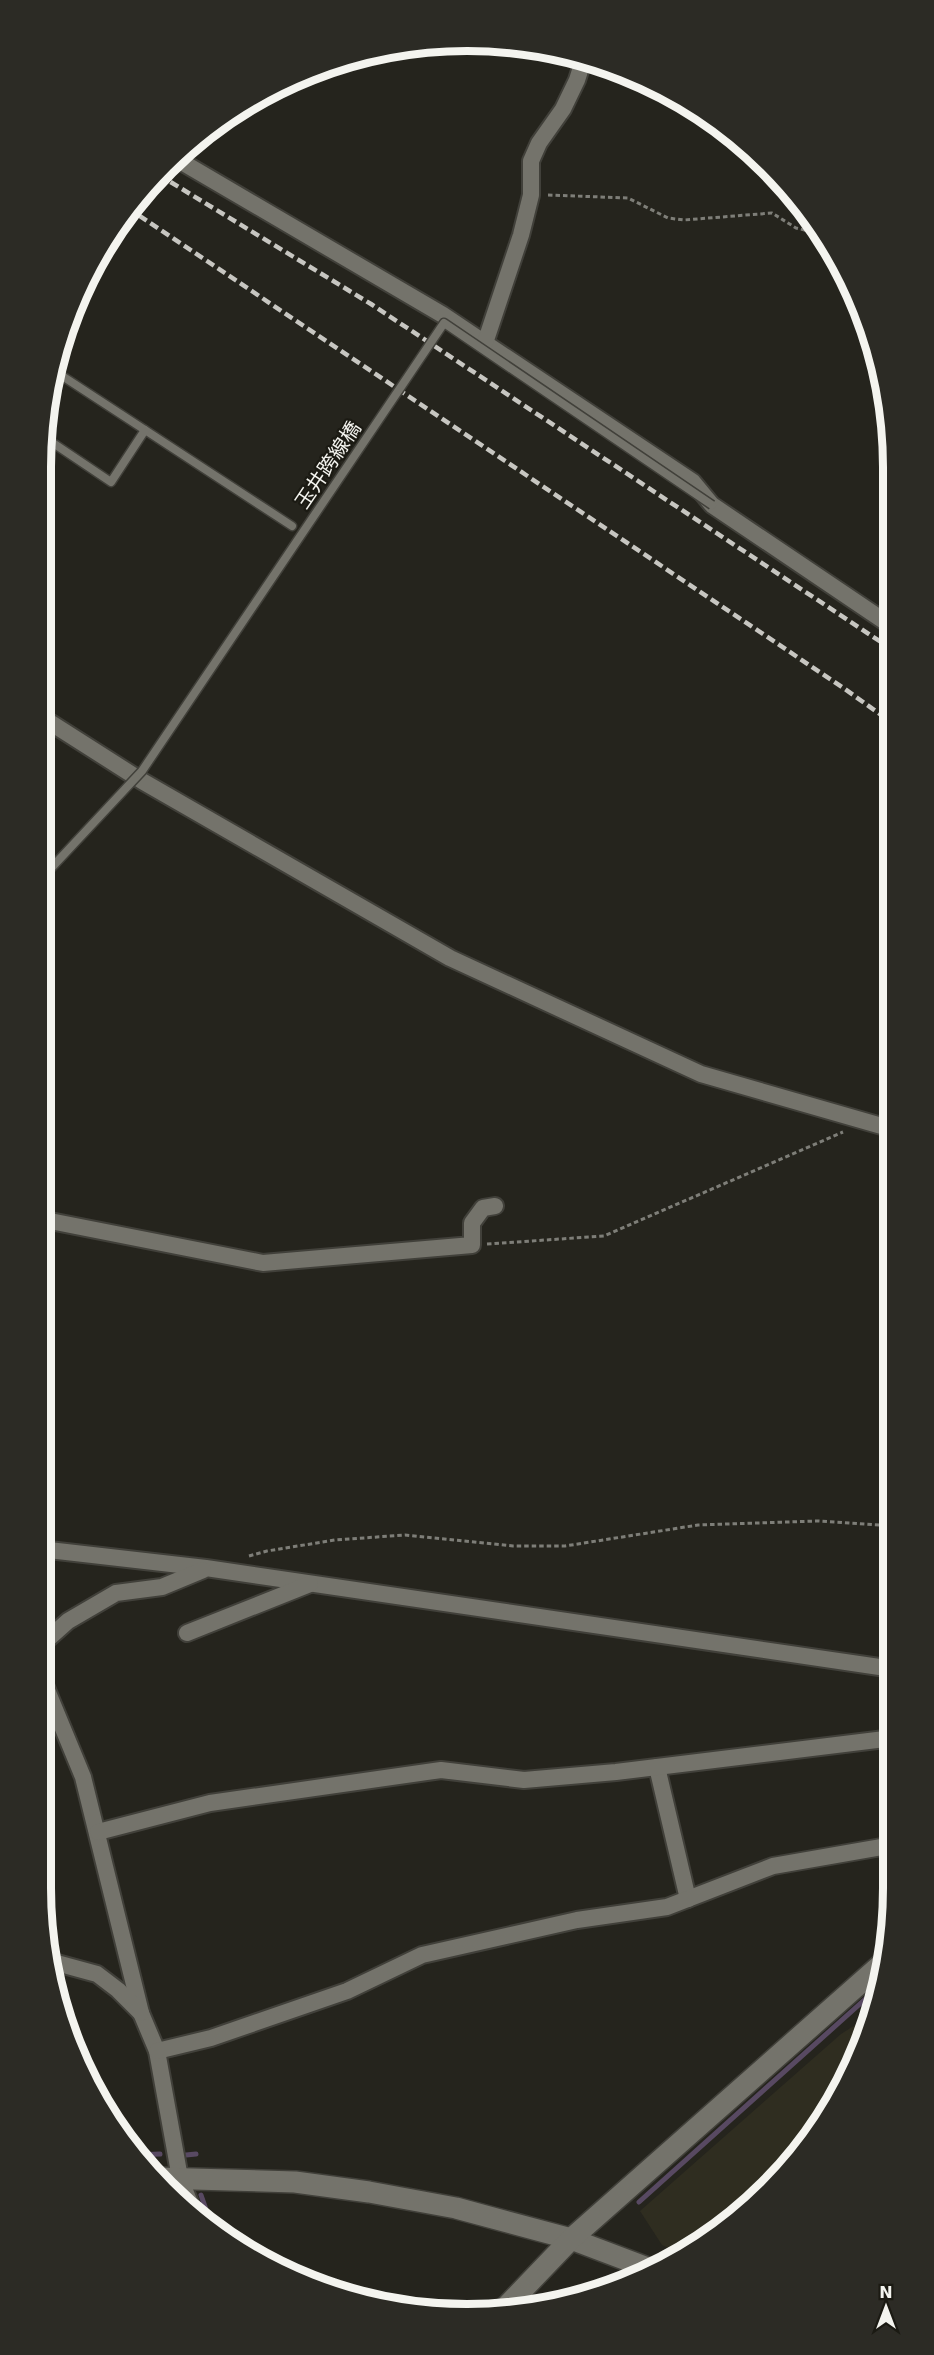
<svg xmlns="http://www.w3.org/2000/svg" width="934" height="2355" viewBox="0 0 934 2355" font-family="'DejaVu Sans','Noto Sans JP',sans-serif">
	<style>
		.built { fill: #2f2d20 }
		.lines { fill: none; stroke-linecap: round; stroke-linejoin: round }
		.stream { stroke: #584962; stroke-width: 5 }
		.service-casing { stroke: #41403a; stroke-width: 11 }
		.minor-casing { stroke: #41403a; stroke-width: 20 }
		.tertiary-casing { stroke: #41403a; stroke-width: 24 }
		.path { stroke: #7e7e78; stroke-width: 3; stroke-dasharray: 4.5 3; stroke-linecap: butt }
		.service { stroke: #74736b; stroke-width: 8 }
		.minor { stroke: #74736b; stroke-width: 16 }
		.tertiary { stroke: #74736b; stroke-width: 21 }
		.rail { stroke: #c7c6c1; stroke-width: 4.5; stroke-dasharray: 9 4.5; stroke-linecap: butt }
		.service-bridge-casing { stroke: #41403a; stroke-width: 11; stroke-linecap: butt }
		.service-bridge { stroke: #74736b; stroke-width: 8 }
		.labels { text-anchor: middle; stroke-width: 4.5; stroke-linejoin: round; paint-order: stroke }
		.street-label { font-size: 20px; fill: #f4f4ef; stroke: #1b1a13 }
		.rim { fill: none; stroke: #f4f4ef; stroke-width: 8 }
	</style>
	<rect width="100%" height="100%" fill="#25241d"/>
	<polygon class="built" points="874,2013 849,2077 806,2147 704,2243 682,2254 662,2245 640,2211 841,2034"/>
	<g class="lines">
		<g class="stream">
			<polyline points="136,2155 160,2154"/>
			<polyline points="186,2155 196,2154"/>
			<polyline points="201,2195 210,2221"/>
			<polyline points="639,2202 881,1985"/>
			<polyline points="294,2276 417,2311"/>
		</g>
		<defs>
			<g id="service">
				<polyline points="145,430 292,526"/>
				<polyline points="44,437 111,482 145,430 53,370"/>
			</g>
			<g id="minor">
				<polyline points="175,158 443,315 693,482 712,505 890,625"/>
				<polyline points="485,343 521,235 531,195 531,161 539,143 563,109 577,80 584,58"/>
				<polyline points="40,716 142,781 450,958 701,1074 892,1129"/>
				<polyline points="40,1219 263,1263 472,1245 472,1223 483,1208 495,1206"/>
				<polyline points="40,1549 206,1568 893,1669"/>
				<polyline points="187,1633 310,1584"/>
				<polyline points="40,1646 68,1621 116,1593 162,1587 203,1570"/>
				<polyline points="40,1673 83,1777 141,2013 157,2051 180,2178 191,2206"/>
				<polyline points="657,1767 688,1899"/>
				<polyline points="98,1832 210,1803 441,1770 524,1780 616,1772 893,1738"/>
				<polyline points="53,1962 97,1974 118,1990 141,2013"/>
				<polyline points="157,2051 211,2038 347,1991 422,1955 577,1920 667,1907 773,1866 893,1845"/>
			</g>
			<g id="tertiary">
				<polyline points="157,2178 295,2182 369,2192 456,2208 571,2239 653,2270"/>
				<polyline points="505,2308 571,2239 884,1962"/>
			</g>
		</defs>
		<use href="#service" class="service-casing"/>
		<use href="#minor" class="minor-casing"/>
		<use href="#tertiary" class="tertiary-casing"/>
		<g class="path">
			<polyline points="548,195 628,198 668,218 684,220 772,213 796,228 817,233"/>
			<polyline points="487,1244 604,1236 843,1132"/>
			<polyline points="249,1556 267,1551 335,1540 405,1535 513,1546 565,1546 698,1525 818,1521 893,1526"/>
		</g>
		<use href="#service" class="service"/>
		<use href="#minor" class="minor"/>
		<use href="#tertiary" class="tertiary"/>
		<g class="rail">
			<polyline points="159,175 371,304 890,648"/>
			<polyline points="128,208 842,687 891,722"/>
		</g>
		<defs>
			<polyline id="service-bridge" points="40,880 142,771 444,323 712,505"/>
		</defs>
		<use href="#service-bridge" class="service-bridge-casing"/>
		<use href="#service-bridge" class="service-bridge"/>
	</g>
	<g class="labels">
		<g class="street-label">
			<text transform="translate(328 465) rotate(-56)" y="7">玉井跨線橋</text>
		</g>
	</g>
	<path d="M0 0H934V2355H0ZM467 51H467A416 416 0 0 1 883 467V1888A416 416 0 0 1 467 2304H467A416 416 0 0 1 51 1888V467A416 416 0 0 1 467 51Z" fill="#2c2b25" fill-rule="evenodd"/>
	<path class="rim" d="M467 51H467A416 416 0 0 1 883 467V1888A416 416 0 0 1 467 2304H467A416 416 0 0 1 51 1888V467A416 416 0 0 1 467 51Z"/>
	<g transform="translate(886 2307)" stroke="#1b1a13" stroke-width="4.5" paint-order="stroke">
	<path d="M0-4.5L10 22L0 15L-10 22Z" fill="#f4f4ef"/>
	<text y="-9" font-size="16" font-weight="bold" text-anchor="middle" fill="#f4f4ef">N</text>
	</g>
</svg>
